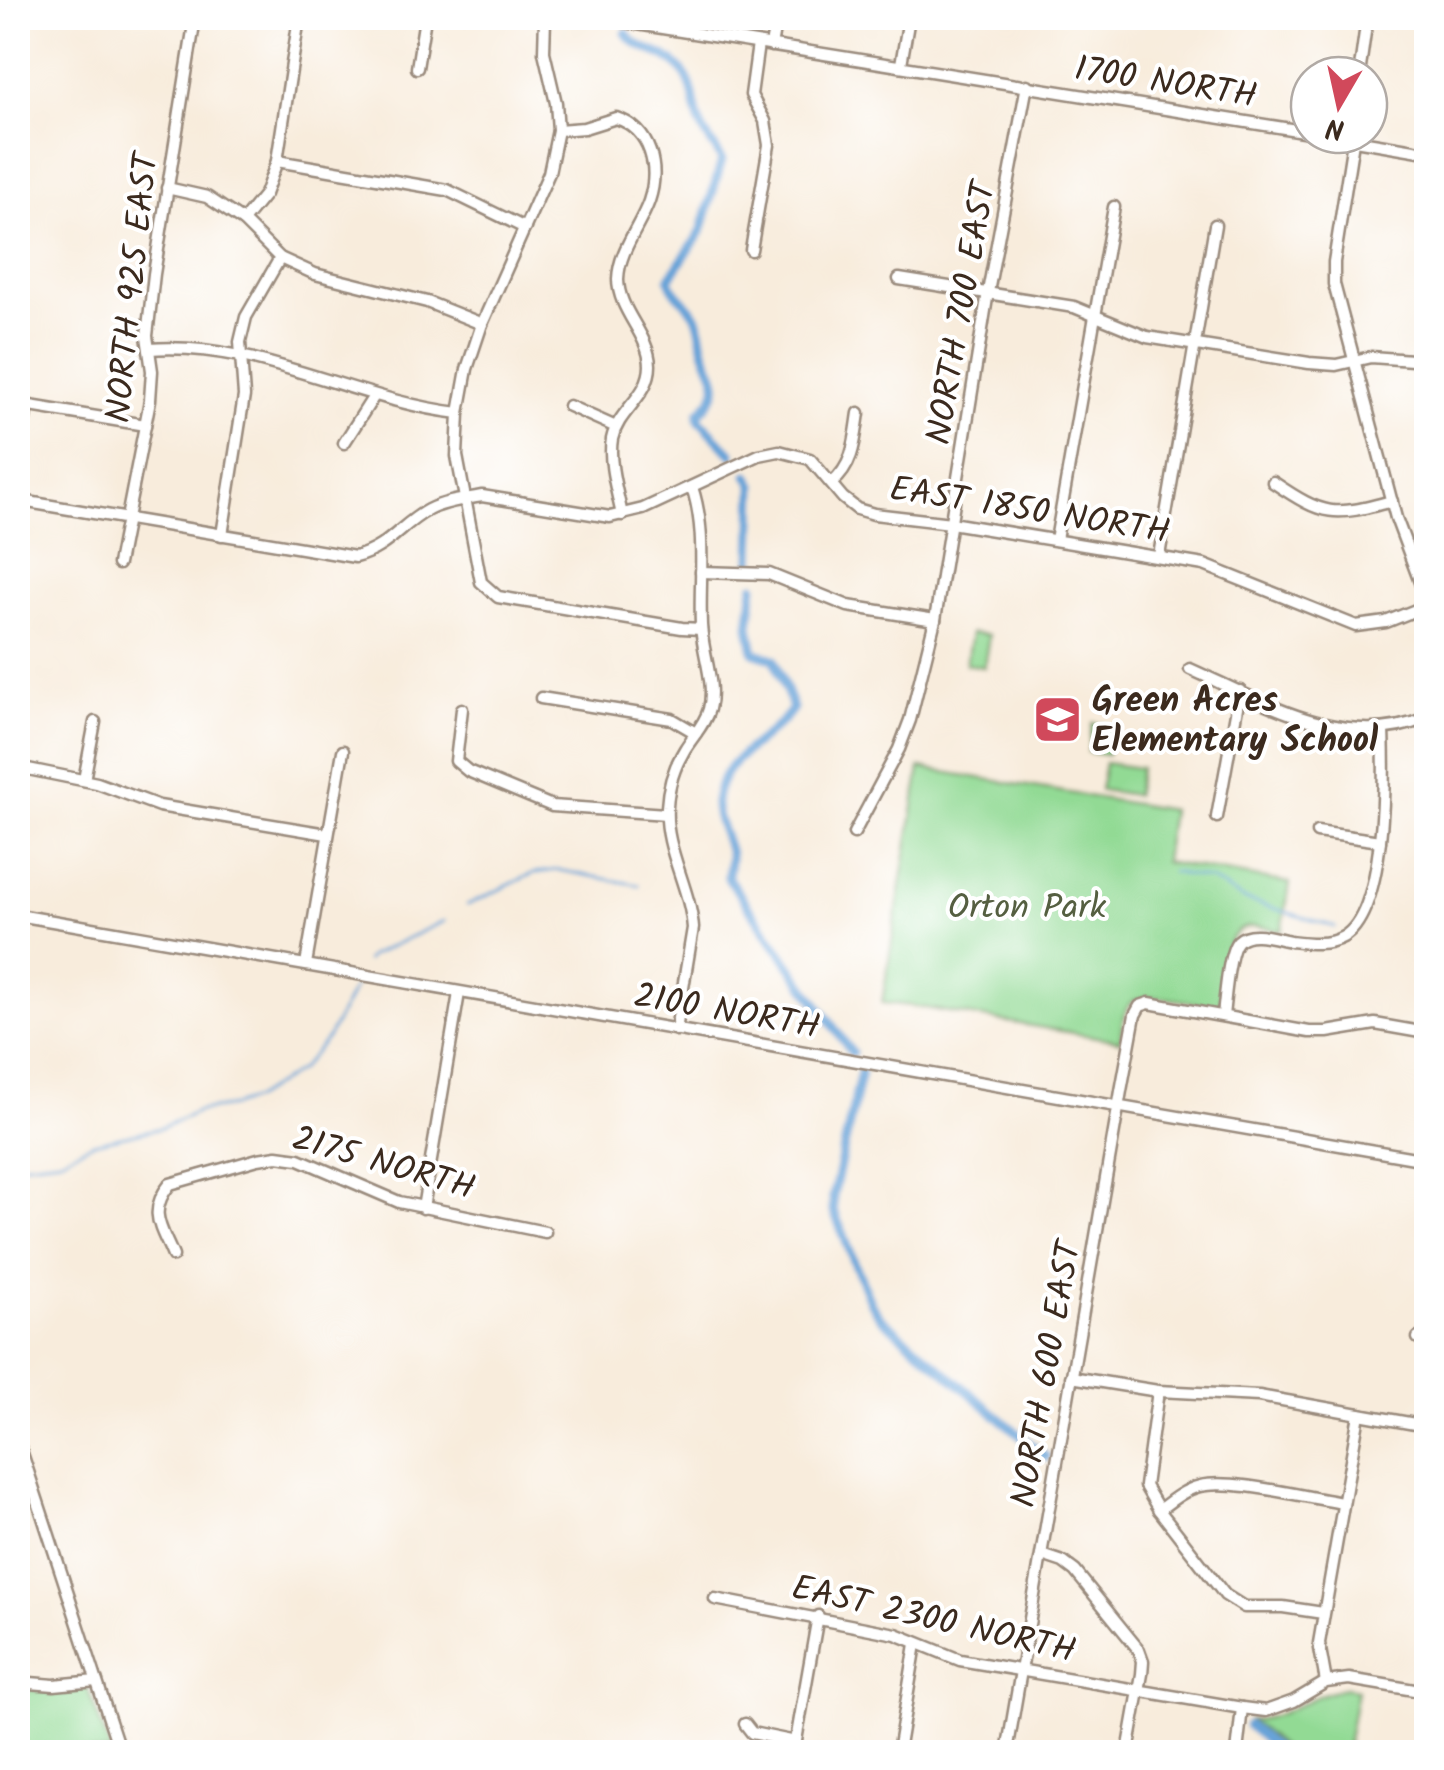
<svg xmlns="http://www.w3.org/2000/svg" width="1444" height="1770" viewBox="0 0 1444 1770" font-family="Kalam,sans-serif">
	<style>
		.green { fill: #92da94; stroke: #668259; stroke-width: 2.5 }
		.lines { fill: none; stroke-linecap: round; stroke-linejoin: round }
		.stream { stroke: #67a3d8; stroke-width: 2.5 }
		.canal { stroke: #67a3d8; stroke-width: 9 }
		.minor-casing { stroke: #9a8b7d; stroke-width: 15 }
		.minor { stroke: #fff; stroke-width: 10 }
		.labels { text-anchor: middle; stroke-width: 8; stroke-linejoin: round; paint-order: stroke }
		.street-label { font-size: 35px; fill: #3b2a1e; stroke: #fff }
		.poi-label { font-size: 35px; font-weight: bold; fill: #3b2a1e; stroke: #fff; text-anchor: start }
		.park-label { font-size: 35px; fill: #555f41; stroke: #fff }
	</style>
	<rect width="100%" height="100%" fill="#fff"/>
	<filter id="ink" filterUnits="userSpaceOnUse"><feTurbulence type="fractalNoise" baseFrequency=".01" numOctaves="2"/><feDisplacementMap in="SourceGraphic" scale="20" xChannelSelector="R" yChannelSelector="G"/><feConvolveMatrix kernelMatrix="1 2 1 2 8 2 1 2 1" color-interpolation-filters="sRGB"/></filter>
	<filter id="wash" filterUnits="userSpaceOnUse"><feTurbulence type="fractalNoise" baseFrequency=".0048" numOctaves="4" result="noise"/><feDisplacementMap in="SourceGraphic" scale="40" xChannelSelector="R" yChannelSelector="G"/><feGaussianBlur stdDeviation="2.25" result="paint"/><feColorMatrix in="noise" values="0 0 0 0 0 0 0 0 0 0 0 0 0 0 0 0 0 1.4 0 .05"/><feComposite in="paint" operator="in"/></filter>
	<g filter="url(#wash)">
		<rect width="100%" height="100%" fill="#f8ecdc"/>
		<g class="green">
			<polygon points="971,633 989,635 984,667 966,664"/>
			<polygon points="1093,723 1111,726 1107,755 1088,752"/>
			<polygon points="1105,763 1140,768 1135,795 1100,790"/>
			<path d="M 920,768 L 1171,810 L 1164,862 L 1290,883 L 1282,931 C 1272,930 1259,925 1249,927 C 1218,932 1223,983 1220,1008 C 1201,1005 1146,990 1132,1002 C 1122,1011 1122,1029 1120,1041 L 913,1006 L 882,1003 Z"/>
			<polygon points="87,1687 111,1752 18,1752 18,1688 43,1691"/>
			<path d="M 1346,1688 L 1357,1690 L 1346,1752 L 1288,1752 L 1250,1720 C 1287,1719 1311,1692 1346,1688 Z"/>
		</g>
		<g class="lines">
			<g class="stream">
				<polyline points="1172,872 1211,880 1243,899 1335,927"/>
				<polyline points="467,905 534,873 558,870 639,885"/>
				<polyline points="366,961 370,956 444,921"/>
				<polyline points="18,1164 60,1159 93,1143 161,1128 199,1111 233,1106 254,1099 301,1069 328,1037 355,986"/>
			</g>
			<g class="canal">
				<path d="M 626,33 C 637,50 659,50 673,62 C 699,83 690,101 701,126 C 707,138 716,148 722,160 L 701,232 L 669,279 C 673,295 690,303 697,318 C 701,327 701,339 704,349 C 715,382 727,386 699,413 L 699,420 L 732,454"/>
				<polyline points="748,475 754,485 752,560"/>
				<path d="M 754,586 L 749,626 L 754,652 L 774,659 L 793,708 C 771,742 720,755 716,802 C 715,820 727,837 730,854 C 731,861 728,871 728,878 L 852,1053"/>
				<polyline points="861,1072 833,1196 833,1209 871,1304 881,1318 1046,1457"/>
				<polyline points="1248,1725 1279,1752"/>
			</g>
		</g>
	</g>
	<g filter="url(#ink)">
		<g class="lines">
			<defs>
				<g id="minor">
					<polyline points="545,18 544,52 556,103 558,130 549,173 482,324 467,369 459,413 457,456 481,582 498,597 682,628 701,629"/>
					<polyline points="600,18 1309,132"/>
					<polyline points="771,46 776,18"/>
					<polyline points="901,64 909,18"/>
					<polyline points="417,68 425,18"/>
					<polyline points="1359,75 1367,18"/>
					<path d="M 558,130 L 584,128 L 616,118 C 651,129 660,168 649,201 C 640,227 619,250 618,279 C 618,311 649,334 650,365 C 650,396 618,410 612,439 C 608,462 617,491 622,515"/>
					<polyline points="1325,135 1426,152"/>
					<polyline points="1354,135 1334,262 1334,284 1396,518 1426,598"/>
					<polyline points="277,161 447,190 525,228"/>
					<polyline points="167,188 207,197 243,221 280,258 315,274 427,302 482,324"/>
					<polyline points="243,221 265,194 277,161 299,18"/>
					<polyline points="751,250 769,145 765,121 751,95 758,44"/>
					<polyline points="899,279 1074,307 1147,337 1309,363 1336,365 1371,357 1426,361"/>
					<path d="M 149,349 C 255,340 355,401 459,413"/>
					<polyline points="18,404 145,425"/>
					<polyline points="569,406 616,427"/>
					<polyline points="344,443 374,396"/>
					<polyline points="18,462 27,405"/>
					<path d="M 1273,482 C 1325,517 1333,517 1392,501"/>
					<path d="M 832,483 C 854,465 855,439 859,413"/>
					<path d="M 18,497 L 28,502 L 355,557 C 389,548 400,525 428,510 C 443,502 465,499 482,496 L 610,517 L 643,509 L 759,455 L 779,451 L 810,459 L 843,498 L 857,509 L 874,514 L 951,523 L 1204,565 L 1356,626 L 1386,622 L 1426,606"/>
					<polyline points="222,535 244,396 240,342 246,317 280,258"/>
					<polyline points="1056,540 1114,207"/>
					<polyline points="1159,556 1215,225"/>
					<polyline points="118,564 150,400 152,371 147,336 154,274 195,18"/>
					<polyline points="701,572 769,574 848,606 935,620"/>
					<path d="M 1190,669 C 1264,702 1344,752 1426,718"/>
					<polyline points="541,698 672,719 696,733"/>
					<polyline points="462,709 456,761 468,771 552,806 666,814"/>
					<polyline points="18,767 97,783 159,806 327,834"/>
					<polyline points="84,780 95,722"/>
					<polyline points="1217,817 1240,691"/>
					<polyline points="1317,832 1380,841"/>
					<polyline points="854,833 899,749 910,720 935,620 988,292 1027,85"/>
					<polyline points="18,915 1426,1160"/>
					<polyline points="306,964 343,751"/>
					<path d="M 1223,1016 C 1225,1000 1228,951 1238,941 C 1250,929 1274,938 1290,941 C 1307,943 1327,946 1343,937 C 1386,913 1385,776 1383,730"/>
					<path d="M 676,1030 L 693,928 C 690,887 664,848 667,807 C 668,787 674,767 685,749 C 693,736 705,724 709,709 C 716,683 702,652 701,625 C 699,578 707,532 692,487"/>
					<polyline points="423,1208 459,993"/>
					<path d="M 173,1256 C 161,1227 147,1212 170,1184 L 258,1159 L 277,1156 L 299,1159 L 399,1202 L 545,1232"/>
					<polyline points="1418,1338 1426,1340"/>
					<polyline points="1071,1377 1158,1391 1259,1396 1426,1426"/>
					<polyline points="1158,1391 1145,1486 1159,1510 1225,1595 1244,1607 1283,1607 1323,1613"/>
					<polyline points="18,1441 120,1752"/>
					<path d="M 1159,1510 C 1172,1500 1184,1490 1200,1486 C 1231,1478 1308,1498 1343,1503"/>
					<polyline points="1042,1555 1063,1562 1075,1571 1139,1650 1143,1661 1142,1674 1128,1752"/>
					<polyline points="715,1599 896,1634 960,1660 1242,1708 1266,1711 1294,1701 1326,1682 1349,1679 1426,1692"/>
					<polyline points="18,1682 54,1685 96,1681"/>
					<polyline points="1326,1682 1319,1643 1359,1414"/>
					<polyline points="745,1724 752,1733 796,1742"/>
					<polyline points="794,1752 818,1616"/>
					<polyline points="898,1752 916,1644"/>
					<polyline points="1007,1752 1121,1091 1135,1015 1140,1006 1149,1003 1309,1032 1327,1032 1375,1024 1426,1033"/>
					<polyline points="1237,1752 1242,1708"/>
				</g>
			</defs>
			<use href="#minor" class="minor-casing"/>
			<use href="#minor" class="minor"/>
		</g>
	</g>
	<defs>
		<symbol id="school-square" viewBox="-11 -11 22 22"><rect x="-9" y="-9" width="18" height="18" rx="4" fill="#d1495b" stroke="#fff"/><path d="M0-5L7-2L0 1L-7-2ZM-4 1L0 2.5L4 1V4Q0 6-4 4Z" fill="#fff"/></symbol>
	</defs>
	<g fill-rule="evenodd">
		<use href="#school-square" x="1030" y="692" width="55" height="55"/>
	</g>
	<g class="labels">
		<g class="street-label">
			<text transform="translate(1166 81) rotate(9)" y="12">1700 NORTH</text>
			<text transform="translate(131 288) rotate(-84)" y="12">NORTH 925 EAST</text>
			<text transform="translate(960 313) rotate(-80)" y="12">NORTH 700 EAST</text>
			<text transform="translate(1030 509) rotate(9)" y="12">EAST 1850 NORTH</text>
			<text transform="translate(727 1010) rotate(10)" y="12">2100 NORTH</text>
			<text transform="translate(384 1162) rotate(16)" y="12">2175 NORTH</text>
			<text transform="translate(1045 1374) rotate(-80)" y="12">NORTH 600 EAST</text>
			<text transform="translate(934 1618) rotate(13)" y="12">EAST 2300 NORTH</text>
		</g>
		<g class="poi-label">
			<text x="1092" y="711">Green Acres<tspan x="1092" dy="40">Elementary School</tspan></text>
		</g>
		<g class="park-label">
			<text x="1027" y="918">Orton Park</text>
		</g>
	</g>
	<rect width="1444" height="1770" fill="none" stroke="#fff" stroke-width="60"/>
	<g transform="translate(1339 105) rotate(189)"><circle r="48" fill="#ffffff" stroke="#b1aaa5" stroke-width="2.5"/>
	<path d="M0-8L18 38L0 25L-18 38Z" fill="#d1495b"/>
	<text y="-15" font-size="28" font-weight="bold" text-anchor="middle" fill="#3b2a1e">N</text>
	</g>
</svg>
